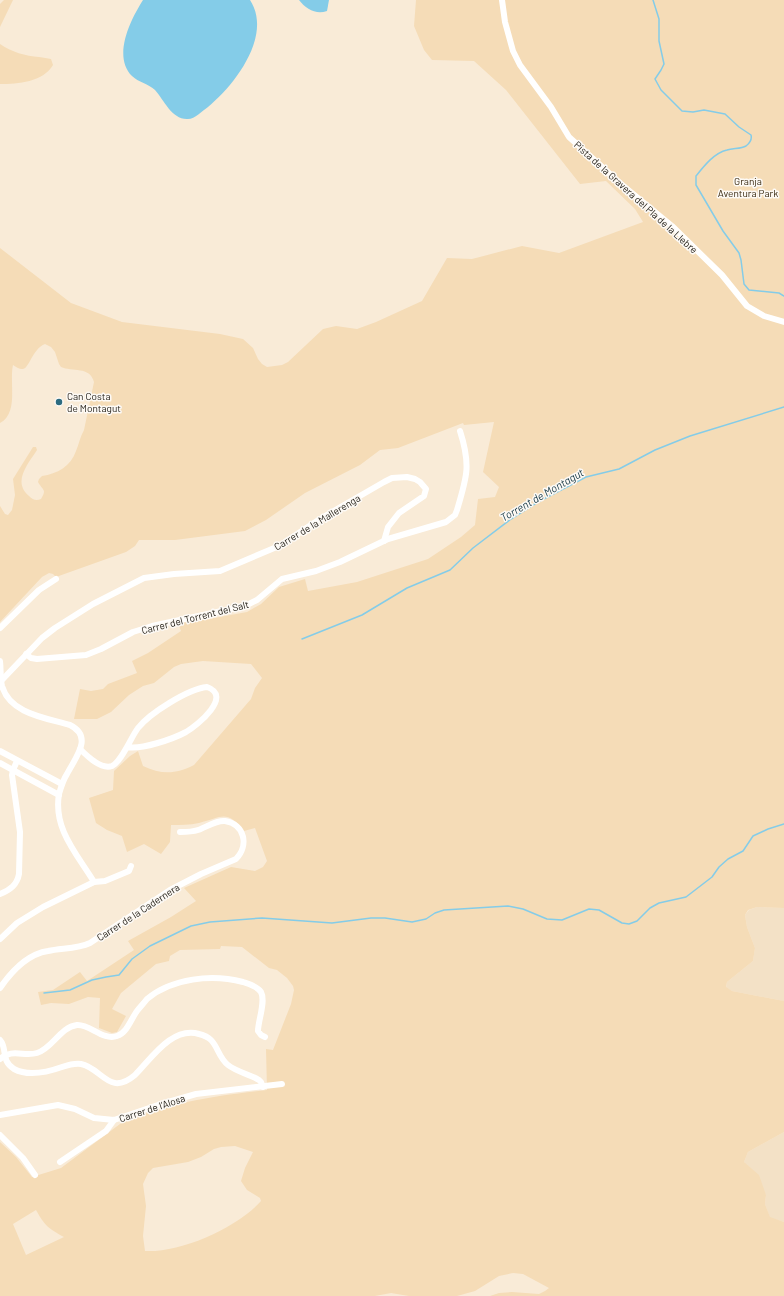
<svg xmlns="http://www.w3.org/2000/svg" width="784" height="1296" viewBox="0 0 784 1296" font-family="Barlow,sans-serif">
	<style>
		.built { fill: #f3e1c6 }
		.green { fill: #f5dcb7; fill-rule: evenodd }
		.water { fill: #84cce8 }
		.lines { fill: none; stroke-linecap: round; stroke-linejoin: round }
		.stream { stroke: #84cce8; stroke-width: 1.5 }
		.minor { stroke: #fff; stroke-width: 6 }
		.poi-dot { fill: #2c6b80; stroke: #fdfaf6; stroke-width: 1.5 }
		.labels { text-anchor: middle; stroke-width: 3; stroke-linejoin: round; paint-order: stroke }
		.park-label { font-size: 10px; fill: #3a2a11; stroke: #fdfaf6 }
		.street-label { font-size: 10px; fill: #211d15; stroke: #fdfaf6 }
		.poi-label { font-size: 10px; fill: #211d15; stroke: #fdfaf6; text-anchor: start }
		.water-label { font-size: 11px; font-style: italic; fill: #173945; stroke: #fdfaf6 }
	</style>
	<rect width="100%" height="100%" fill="#f9ebd7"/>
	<g class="built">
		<polygon points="757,907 784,908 784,1001 732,991 726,988 727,982 753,961 755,948 747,927 745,915 749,910"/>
		<polygon points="784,1132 784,1222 770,1218 765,1204 766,1195 744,1162 748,1152"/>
	</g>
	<g class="green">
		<polygon points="4,0 13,0 0,27 0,4"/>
		<path d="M 416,0 L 784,0 L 784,908 L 757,907 L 748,910 L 745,915 L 747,927 L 755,948 L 753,961 L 727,982 L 726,987 L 732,991 L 784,1001 L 784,1132 L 748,1152 L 744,1162 L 759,1175 L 766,1195 L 765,1204 L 770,1217 L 784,1222 L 784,1296 L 490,1296 L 499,1293 L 512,1292 L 539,1294 L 545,1291 L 549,1288 L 523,1274 L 513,1273 L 499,1276 L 475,1291 L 457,1296 L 409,1296 L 391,1293 L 375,1296 L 0,1296 L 0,1142 L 16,1157 L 32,1177 L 61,1168 L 120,1124 C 169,1102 215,1096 267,1090 L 266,1049 L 273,1050 L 291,1004 L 294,990 L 293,986 L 287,978 L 277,970 L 269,968 L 242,947 L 221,946 L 220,949 L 180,950 L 170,956 L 169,961 L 156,964 L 121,993 L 112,1009 L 126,1016 L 117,1032 L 112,1033 L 99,1028 L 100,998 L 88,997 L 69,1004 L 51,1003 L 41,1005 L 38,992 L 53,990 L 80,972 L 87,981 L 134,950 L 128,941 L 171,917 L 196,901 L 184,888 L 231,867 L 255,871 L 263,867 L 267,861 L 255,828 L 244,831 C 227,809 222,817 199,823 C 190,825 180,825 171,825 L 170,842 L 161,854 L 144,844 L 127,852 L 122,836 L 107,830 L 96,823 L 89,798 L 113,790 L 114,771 L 130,756 L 138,751 L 143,766 C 162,775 176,774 194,765 L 251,699 L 255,688 L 262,678 L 251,664 L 203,661 L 181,664 L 174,667 L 154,683 L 143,686 L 129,695 L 111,712 L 97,719 L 74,719 L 80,689 L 91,691 L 103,689 L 108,684 L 137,673 L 132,661 L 148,653 L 181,631 L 178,623 L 192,622 L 247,612 L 261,604 L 279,587 L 305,579 L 308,591 L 357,582 L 428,559 L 461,537 L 475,525 L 478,499 L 495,497 L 499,487 L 483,472 L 494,422 L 464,425 L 463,423 L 398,448 L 380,450 L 360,465 L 305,493 L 266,520 L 245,531 L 175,540 L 139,540 L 135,546 L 126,552 L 56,577 L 53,574 L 49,573 L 42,577 L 0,622 L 0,506 L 5,514 L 8,515 L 12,510 L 15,495 L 13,479 L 33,447 L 36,447 L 37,450 C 28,464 12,482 29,496 C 33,500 36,501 41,499 C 47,489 43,491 38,482 L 39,479 L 42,476 C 57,474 71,466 76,451 C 79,444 80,437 84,430 L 94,382 C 90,366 72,372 61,367 L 59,364 L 55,352 L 51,347 L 45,344 C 32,349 29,370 22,369 C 19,369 16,367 13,365 C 9,383 19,413 0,423 L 0,248 L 71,303 L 122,322 L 220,334 L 243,339 L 253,348 L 258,359 L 262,364 L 267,367 L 282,365 L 288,362 L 323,329 L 336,326 L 357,329 L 376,322 L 422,301 L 447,258 L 472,259 L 522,246 L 559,253 L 643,222 L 635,209 L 606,181 L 580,184 L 506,90 L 474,61 L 432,60 L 424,50 L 414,26 ZM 235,1146 L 253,1152 L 245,1168 L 241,1181 L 247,1190 L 260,1198 L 261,1201 C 237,1228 180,1253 145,1251 L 143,1236 L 146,1206 L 143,1184 L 148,1173 L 153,1168 L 188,1162 L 201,1157 L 214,1149 L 221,1147 ZM 36,1210 C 45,1226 48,1228 64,1237 L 26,1255 L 13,1224 Z"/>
		<path d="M 0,44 C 11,52 26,56 39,57 C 44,58 47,58 51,59 L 53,65 C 43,82 18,84 0,84 Z"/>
	</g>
	<g class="water">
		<path d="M 143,0 L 250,0 C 273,35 235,85 208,107 C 202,111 195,119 188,119 C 172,120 164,100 155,90 C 149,84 138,82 132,76 C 112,56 131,19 143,0 Z"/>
		<path d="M 299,0 L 329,0 L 327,11 C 316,15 306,9 299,0 Z"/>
	</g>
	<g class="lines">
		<g class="stream">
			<path d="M 653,0 L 659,19 L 659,41 L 664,64 L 661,70 L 655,79 L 661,90 L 682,111 L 693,112 L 704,110 L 725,114 L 739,127 L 751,135 C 752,139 750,143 746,146 C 741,149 733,148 727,150 C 714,153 704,166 696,176 L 696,185 L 723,231 L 739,253 L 741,260 L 744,284 L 749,290 L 779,293 L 784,296"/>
			<polyline points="302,639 362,615 407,588 450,570 473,548 511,519 538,502 586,477 619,469 655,450 690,436 784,407"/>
			<polyline points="44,993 70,990 92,980 106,977 119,975 132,959 150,946 191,926 210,922 262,918 332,923 371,918 385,918 412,922 426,919 435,913 444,910 508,906 523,909 547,919 562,920 589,909 599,910 622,923 629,924 637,921 650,908 659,903 686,897 712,877 719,867 728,859 743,851 753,836 768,829 784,824"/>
		</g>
		<g class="minor">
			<polyline points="502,0 505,22 513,51 520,65 551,107 569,137 621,184 672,226 722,275 747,306 764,316 784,322"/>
			<polyline points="0,628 39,590 56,579"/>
			<path d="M 26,654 L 31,658 L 37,659 L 86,655 L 101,649 L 133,632 L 152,626 L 245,606 L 257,600 L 282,579 L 316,571 L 340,562 L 388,539 L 446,522 L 455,515 L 457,510 C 467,477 471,465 460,431"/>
			<path d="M 0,661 C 1,669 0,677 2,686 C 10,714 46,718 70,725 C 94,737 75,758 67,774 C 63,780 61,787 59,794 C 53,829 77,854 94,882"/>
			<polyline points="1,681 42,638 55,628 93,604 144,578 174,574 220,571 279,546 320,519 384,482 392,478 407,477 415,479 420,482 426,489 424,496 399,513 388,527 384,541"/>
			<path d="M 80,749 C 87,756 101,770 112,766 C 122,761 131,737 138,728 C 150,713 188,689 207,687 C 233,696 198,725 186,732 C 173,739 141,750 127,747"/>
			<polyline points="0,751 62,784"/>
			<polyline points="0,763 59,795"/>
			<path d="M 0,894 C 10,890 17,885 19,874 L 20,832 L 12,775 L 13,770 L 17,761"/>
			<polyline points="0,939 17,923 43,907 94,882 105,881 129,871 131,866"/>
			<path d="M 0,988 C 11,972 28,954 48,951 C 62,948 77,949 90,943 L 170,890 L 201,874 L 236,859 C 249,846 245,824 225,821 C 216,820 207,827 198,830 C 192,832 186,832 180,832"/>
			<path d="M 0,1040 C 8,1049 0,1060 14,1069 C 29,1077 48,1072 62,1067 C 68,1065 74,1063 81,1064 C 102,1068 109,1097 135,1075 C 151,1059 172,1026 199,1034 C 203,1035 208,1037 211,1040 C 218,1047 219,1058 228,1065 C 237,1072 249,1074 259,1080 L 261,1082 L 263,1087"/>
			<path d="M 0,1059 C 12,1048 24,1057 37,1053 C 53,1048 60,1027 77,1025 C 90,1024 103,1041 117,1036 C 127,1033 131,1019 137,1011 C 140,1007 144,1003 147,999 C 172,978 212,974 243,982 C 249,984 257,986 261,992 C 266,1001 258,1021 258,1031 L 261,1035 L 265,1037"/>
			<polyline points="0,1115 58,1105 75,1109 94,1118 114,1120 158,1105 196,1094 282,1084"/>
			<polyline points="0,1135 23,1158 35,1175"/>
			<polyline points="60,1162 106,1131 114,1120"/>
		</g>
	</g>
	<circle class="poi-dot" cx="59" cy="402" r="4"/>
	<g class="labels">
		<g class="park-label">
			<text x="748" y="185">Granja<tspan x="748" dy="12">Aventura Park</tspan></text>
		</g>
		<g class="street-label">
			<text transform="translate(636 197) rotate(42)" y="4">Pista de la Gravera del Pla de la Llebre</text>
			<text transform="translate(317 522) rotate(-31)" y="4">Carrer de la Mallerenga</text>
			<text transform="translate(195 617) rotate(-14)" y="4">Carrer del Torrent del Salt</text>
			<text transform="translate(138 912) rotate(-33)" y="4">Carrer de la Cadernera</text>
			<text transform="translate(152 1108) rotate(-18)" y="4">Carrer de l'Alosa</text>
		</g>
		<g class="poi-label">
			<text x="67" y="400">Can Costa<tspan x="67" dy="12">de Montagut</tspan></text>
		</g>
		<g class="water-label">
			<text transform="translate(542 495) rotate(-30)" y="4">Torrent de Montagut</text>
		</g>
	</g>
</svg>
